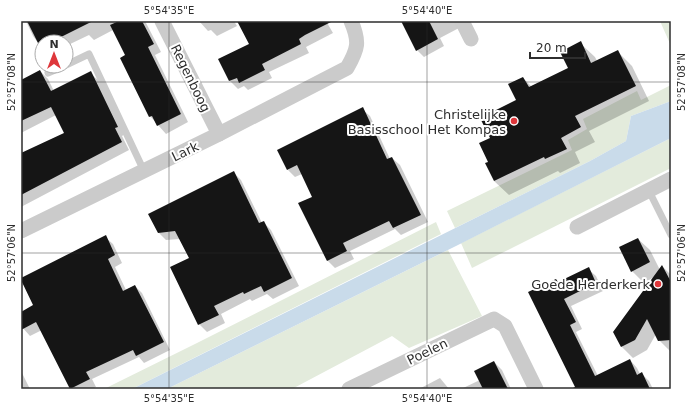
<svg xmlns="http://www.w3.org/2000/svg" width="692" height="410" viewBox="0 0 692 410" font-family="'DejaVu Sans',sans-serif">
	<style>
		.green { fill: #e3ebdc }
		.water { fill: #c9dbea }
		.shadow { fill: #0003 }
		.building { fill: #151515 }
		.lines { fill: none; stroke-linecap: round; stroke-linejoin: round }
		.lane { stroke: #cbcbcb; stroke-width: 7 }
		.street { stroke: #cbcbcb; stroke-width: 15 }
		.ticks { fill: none; stroke: #2e2e2e; stroke-width: 1; stroke-opacity: 0.45 }
		.poi-dot { fill: #de373b; stroke: #fff; stroke-width: 1.5 }
		.labels { text-anchor: middle; stroke-width: 4; stroke-linejoin: round; paint-order: stroke }
		.street-label { font-size: 13px; fill: #2e2e2e; stroke: #fff }
		.poi-label { font-size: 13px; fill: #2e2e2e; stroke: #fff; text-anchor: end }
		.neatline { fill: none; stroke: #2e2e2e; stroke-width: 1.5 }
		.ticks-label { font-size: 10px; text-anchor: middle; fill: #2e2e2e }
	</style>
	<rect width="100%" height="100%" fill="#fff"/>
	<g class="green">
		<polygon points="660,21 671,21 671,46"/>
		<polygon points="671,85 671,101 631,116 626,141 590,161 455,228 447,211 572,150 568,140 587,129 583,119 637,91 641,100"/>
		<polygon points="671,138 671,168 472,268 461,243"/>
		<polygon points="436,222 441,234 132,389 104,389 197,343"/>
		<polygon points="448,250 482,316 409,348 392,336 292,389 167,389"/>
	</g>
	<polygon class="water" points="671,101 671,138 456,246 167,389 132,389 590,161 626,141 631,116"/>
	<g class="shadow">
		<polygon points="26,21 145,21 161,52 155,55 188,122 166,134 150,116 126,56 113,30 94,40 89,35 66,46 66,42 42,42 42,48 33,36"/>
		<polygon points="199,21 234,21 237,26 217,36 211,30 208,31"/>
		<polygon points="283,21 326,21 333,33 306,47 309,53 269,72 272,78 248,90 244,86 238,89 230,81 220,60 250,44"/>
		<polygon points="402,21 455,21 459,28 440,38 444,46 424,57 417,50"/>
		<polygon points="580,43 595,57 597,61 617,51 632,66 649,101 589,131 595,142 575,152 580,163 560,173 558,171 509,195 494,181 491,138 517,101 523,78 532,87 569,68"/>
		<polygon points="40,71 48,79 54,91 90,73 98,80 125,134 122,136 129,150 21,207 21,154 65,133 56,115 21,133 21,81"/>
		<polygon points="362,109 370,116 390,159 392,158 400,165 428,222 401,235 395,229 350,251 354,259 335,268 328,261 300,204 313,197 302,174 295,177 288,170"/>
		<polygon points="234,173 241,180 262,223 263,222 271,230 299,286 273,299 267,294 252,301 250,299 221,314 225,323 207,332 199,324 190,259 180,239 166,240 159,233"/>
		<polygon points="105,237 113,244 122,263 115,267 126,290 135,286 142,293 170,350 144,363 139,357 92,379 96,387 92,389 71,389 42,330 30,336 21,326 21,313 35,306"/>
		<polygon points="638,239 650,250 660,270 662,266 671,275 671,352 659,340 656,334 647,350 633,358 622,347 654,277 644,283 632,271 620,248"/>
		<polygon points="588,269 596,276 603,291 571,306 582,329 576,332 598,376 630,360 637,368 640,374 642,374 649,381 653,389 578,389 556,280 559,283"/>
		<polygon points="494,362 502,370 511,389 461,389 480,380"/>
		<polygon points="21,371 30,389 21,389"/>
		<polygon points="440,378 449,389 419,389"/>
	</g>
	<g class="building">
		<polygon points="27,21 93,21 51,42 42,42 42,47 40,47"/>
		<polygon points="119,21 142,21 154,44 148,47 181,114 157,126 152,116 149,117 120,58 125,55 110,25"/>
		<polygon points="237,21 333,21 305,35 299,39 301,44 262,64 265,70 239,83 237,78 229,81 218,59 249,44"/>
		<polygon points="401,21 429,21 438,39 416,51"/>
		<polygon points="581,41 591,63 618,50 636,86 575,116 581,127 561,138 567,149 545,159 544,157 494,181 485,163 488,162 479,143 490,138 480,118 516,100 508,84 523,77 529,87 568,68 560,52"/>
		<polygon points="40,70 51,91 91,71 118,127 115,128 122,142 21,195 21,153 64,133 51,107 21,121 21,80"/>
		<polygon points="363,107 387,159 392,157 421,215 393,228 389,221 343,243 347,251 327,261 298,203 312,197 297,165 287,170 277,150"/>
		<polygon points="234,171 259,223 264,221 292,278 264,292 261,286 244,294 243,292 214,306 219,315 198,325 170,267 189,258 175,231 158,233 148,214"/>
		<polygon points="106,235 115,255 108,259 123,291 135,285 164,342 136,356 133,350 86,372 90,379 70,389 36,322 21,330 21,312 33,305 21,280 21,278"/>
		<polygon points="638,238 650,262 631,272 619,247"/>
		<polygon points="662,265 671,282 671,340 658,341 647,319 635,340 621,347 613,332"/>
		<polygon points="589,267 596,283 564,299 576,322 570,325 595,376 630,359 637,375 642,372 650,389 571,389 575,387 528,292 556,279 558,282"/>
		<polygon points="494,361 508,389 483,389 474,371"/>
	</g>
	<g class="lines">
		<g class="lane">
			<polyline points="66,65 89,54 144,171"/>
			<polyline points="48,73 64,66"/>
			<polyline points="649,191 671,235"/>
		</g>
		<g class="street">
			<polyline points="162,21 219,134"/>
			<polyline points="462,21 471,39"/>
			<polyline points="577,227 671,179"/>
			<path d="M 21,231 L 219,134 L 347,68 C 358,49 360,42 351,21"/>
			<polyline points="349,389 494,319 505,326 536,389"/>
		</g>
	</g>
	<path class="ticks" d="M 169,21 L 169,389M 427,21 L 427,389M 21,82 L 671,82M 21,253 L 671,253"/>
	<g class="poi-dot">
		<circle cx="514" cy="121" r="4"/>
		<circle cx="658" cy="284" r="4"/>
	</g>
	<g class="labels">
		<g class="street-label">
			<text transform="translate(191 78) rotate(64)" y="5">Regenboog</text>
			<text transform="translate(185 151) rotate(-26)" y="5">Lark</text>
			<text transform="translate(427 351) rotate(-26)" y="5">Poelen</text>
		</g>
		<g class="poi-label">
			<text x="506" y="119">Christelijke<tspan x="506" dy="15">Basisschool Het Kompas</tspan></text>
			<text x="650" y="289">Goede Herderkerk</text>
		</g>
	</g>
	<rect width="692" height="410" fill="none" stroke="#ffffff" stroke-width="44"/>
	<g transform="translate(54 54)"><circle r="19" fill="#ffffff" stroke="#ababab"/>
	<path d="M0-3L7 15L0 10L-7 15Z" fill="#de373b"/>
	<text y="-6" font-size="11" font-weight="bold" text-anchor="middle" fill="#2e2e2e">N</text>
	</g>
	<path d="M530 52v6h55v-6" fill="none" stroke="#2e2e2e" stroke-width="2"/>
	<text x="536" y="52" font-size="12" fill="#2e2e2e" stroke="#ffffff" stroke-width="3" paint-order="stroke">20 m</text>
	<rect x="22" y="22" width="648" height="366" class="neatline"/>
	<g class="ticks-label">
		<text x="169" y="14">5°54'35"E</text>
		<text x="427" y="14">5°54'40"E</text>
		<text transform="translate(11 82) rotate(-90)" y="4">52°57'08"N</text>
		<text transform="translate(681 82) rotate(-90)" y="4">52°57'08"N</text>
		<text transform="translate(11 253) rotate(-90)" y="4">52°57'06"N</text>
		<text transform="translate(681 253) rotate(-90)" y="4">52°57'06"N</text>
		<text x="169" y="402">5°54'35"E</text>
		<text x="427" y="402">5°54'40"E</text>
	</g>
</svg>
